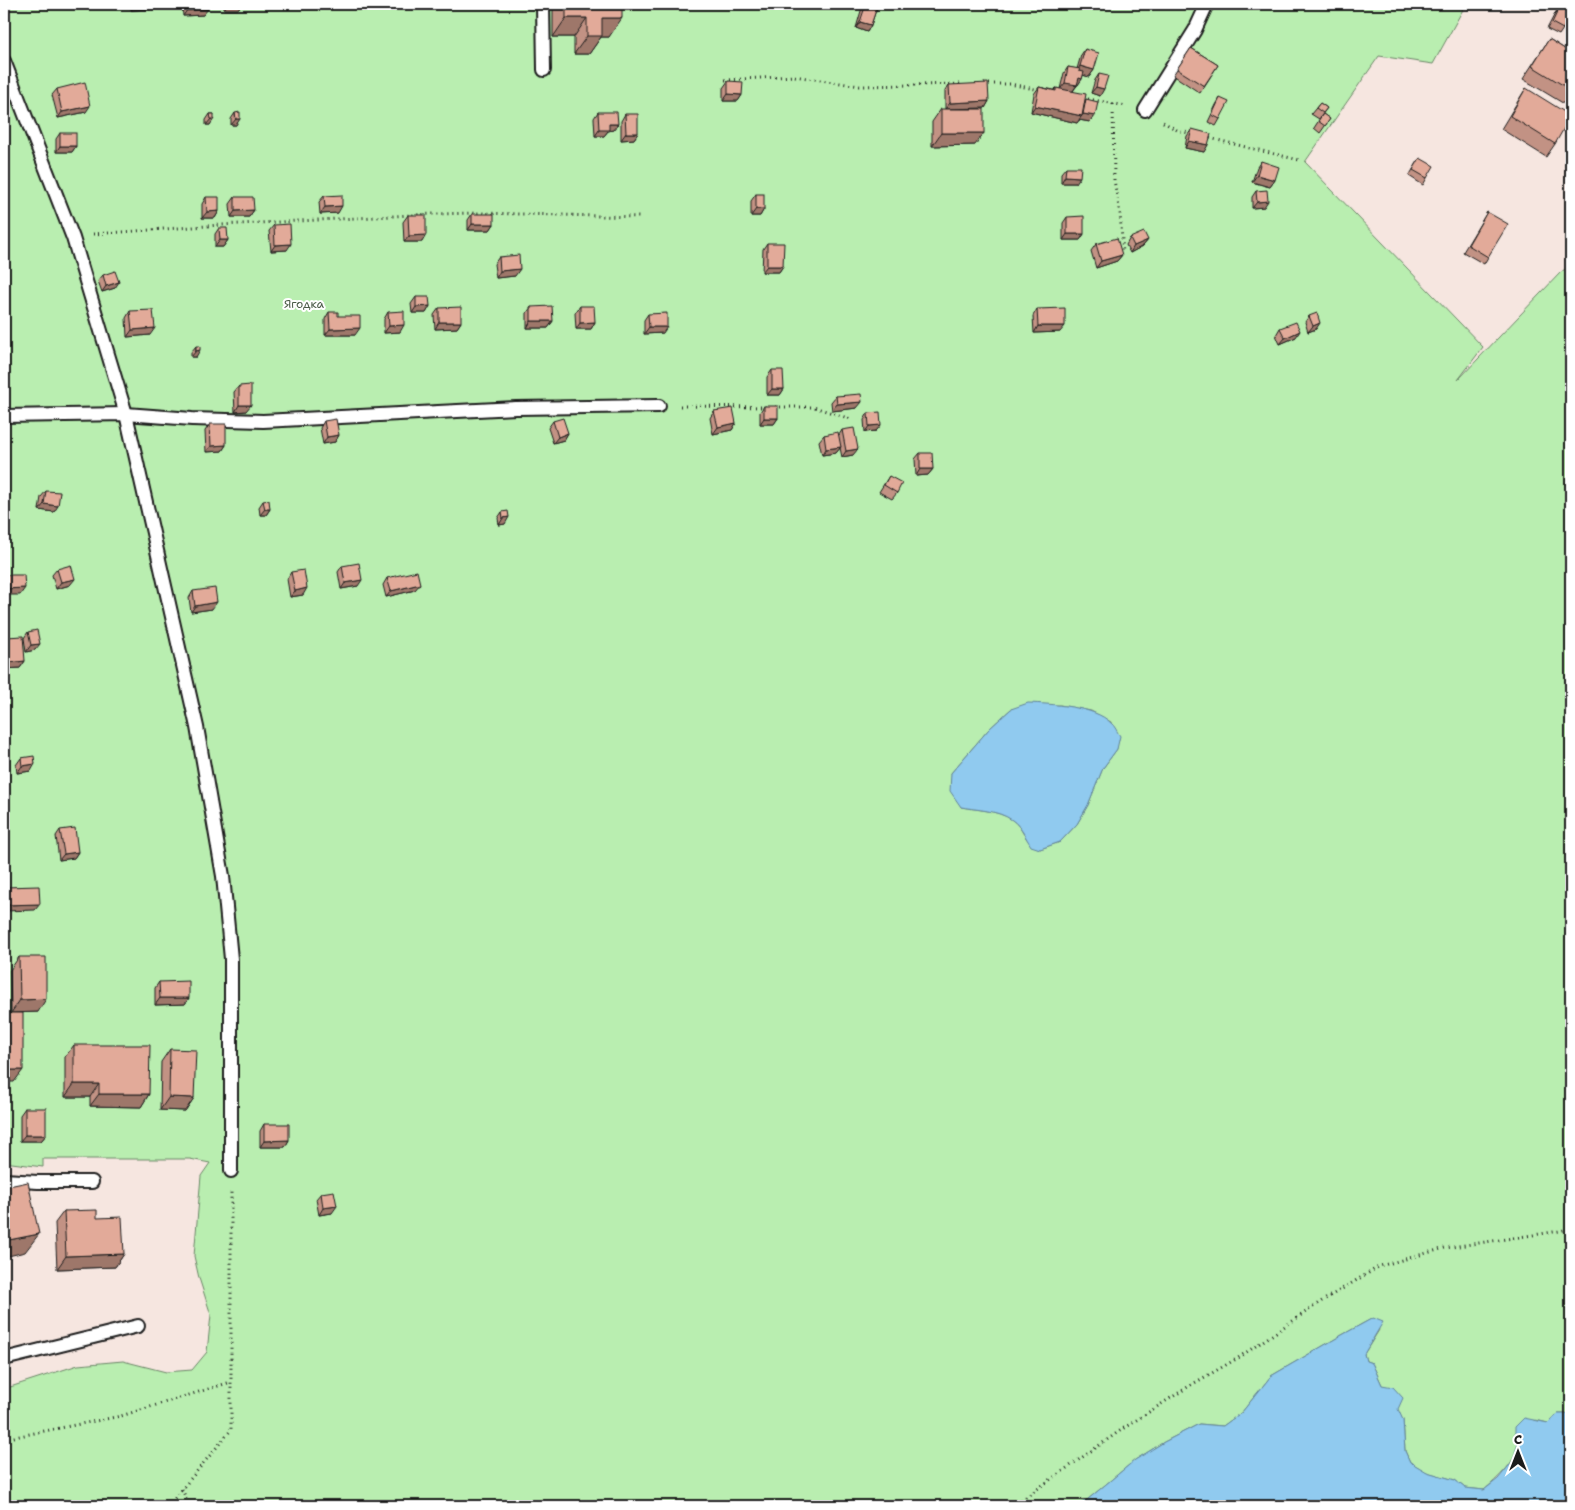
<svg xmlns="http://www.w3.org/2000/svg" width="1575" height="1510" viewBox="0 0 1575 1510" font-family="'Shantell Sans',sans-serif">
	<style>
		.green { fill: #b9eeb0; stroke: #6a8566; fill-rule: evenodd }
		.water { fill: #90caef; stroke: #62849b }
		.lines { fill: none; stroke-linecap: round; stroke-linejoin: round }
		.service-casing { stroke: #1c1c1c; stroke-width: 16 }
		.path { stroke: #1c1c1c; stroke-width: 3; stroke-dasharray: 1 4; stroke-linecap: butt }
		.service { stroke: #fff; stroke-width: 12 }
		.wall { fill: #c29284; stroke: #1c1c1c }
		.shaded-wall { fill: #9e776b; stroke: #1c1c1c }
		.building { fill: #e2aa99; stroke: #1c1c1c }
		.labels { text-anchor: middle; stroke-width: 4; stroke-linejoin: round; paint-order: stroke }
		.park-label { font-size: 12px; fill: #4b5b48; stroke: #fff }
	</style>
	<rect width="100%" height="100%" fill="#f6e6e0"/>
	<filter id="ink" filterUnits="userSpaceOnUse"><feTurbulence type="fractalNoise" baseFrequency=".02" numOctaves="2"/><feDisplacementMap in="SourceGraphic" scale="10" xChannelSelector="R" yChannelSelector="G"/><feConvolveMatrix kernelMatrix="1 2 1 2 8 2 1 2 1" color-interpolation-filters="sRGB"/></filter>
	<g filter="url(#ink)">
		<path class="green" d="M 4,4 L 1466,4 L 1433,64 L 1379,56 L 1305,162 L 1483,347 L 1458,380 L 1561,272 L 1571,265 L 1571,1414 L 1558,1414 L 1548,1423 L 1536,1420 L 1515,1434 C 1516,1437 1518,1439 1518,1442 C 1520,1459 1496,1480 1484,1490 L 1465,1488 L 1455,1480 L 1426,1472 L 1410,1462 L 1405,1451 L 1403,1420 L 1382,1385 L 1372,1363 L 1366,1361 L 1364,1354 L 1379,1330 L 1373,1318 L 1342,1335 L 1271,1376 L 1242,1412 L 1223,1426 L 1199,1424 L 1164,1442 L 1135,1460 L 1087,1500 L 1076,1506 L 4,1506 L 4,1389 L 78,1365 L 123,1361 L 166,1372 L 192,1370 L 207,1352 L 211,1315 L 199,1278 L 194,1256 L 201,1176 L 210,1163 L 190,1159 L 43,1159 L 43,1167 L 4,1162 ZM 1060,705 L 1091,711 L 1111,722 L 1117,749 L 1103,768 L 1088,805 L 1077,824 L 1060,842 L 1040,849 C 1023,843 1024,827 1011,819 C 996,810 977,810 961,807 L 951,773 L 989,729 L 1011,709 Z"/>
		<g class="water">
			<path d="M 1028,703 C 1050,704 1095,706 1111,723 C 1115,726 1117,732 1120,736 L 1117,749 L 1103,768 L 1088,805 L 1077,824 L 1060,842 L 1040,849 L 1031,846 C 1026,838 1020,825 1012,820 C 998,810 977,810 961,807 L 950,791 L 951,773 L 989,729 L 1011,709 Z"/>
			<polygon points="1373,1318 1383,1322 1364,1354 1366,1361 1372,1363 1382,1385 1393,1387 1403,1398 1398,1409 1403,1420 1405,1451 1410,1462 1427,1472 1455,1480 1465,1488 1484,1490 1498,1479 1513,1461 1518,1443 1515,1434 1515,1427 1524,1418 1548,1423 1558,1414 1571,1414 1571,1506 1076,1506 1087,1500 1135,1460 1164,1442 1199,1424 1223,1426 1242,1412 1271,1376 1342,1335"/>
		</g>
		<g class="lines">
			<defs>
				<g id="service">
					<polyline points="543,4 544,70"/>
					<polyline points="4,61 73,238 126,414 197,727 223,876 231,959 231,1171"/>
					<polyline points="1145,110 1195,30 1207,4"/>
					<polyline points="4,416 126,414 192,419 263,421 516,408 659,406"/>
					<polyline points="4,1180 38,1182 92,1182"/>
					<polyline points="4,1359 138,1326"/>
				</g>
			</defs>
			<use href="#service" class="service-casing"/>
			<g class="path">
				<polyline points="725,80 794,76 860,86 963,84"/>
				<polyline points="984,84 1010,84 1040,90"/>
				<polyline points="1083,98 1126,106"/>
				<polyline points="1113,104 1114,180 1120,213 1123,253"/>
				<polyline points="1163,122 1177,130 1192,134"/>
				<polyline points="1205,137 1299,160"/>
				<polyline points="93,234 221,225 433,214 479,213 640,217"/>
				<polyline points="680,406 766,407"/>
				<polyline points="775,407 814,407 851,419"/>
				<polyline points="4,1439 121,1416 231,1382"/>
				<polyline points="182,1489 189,1506"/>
				<polyline points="168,1506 231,1430 231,1191"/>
				<polyline points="1013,1506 1124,1428 1191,1385 1238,1358 1322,1301 1380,1266 1445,1248 1560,1231 1571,1228"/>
			</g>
			<use href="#service" class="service"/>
		</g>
		<g class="wall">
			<polygon points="130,4 154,4 150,9 131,10"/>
			<polygon points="182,4 208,4 203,15 183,16"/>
			<polygon points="224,4 242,4 238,9 224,9"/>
			<polygon points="553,4 622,4 609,37 601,37 589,54 574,54 574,37 553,37"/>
			<polygon points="863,4 878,4 871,25 867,32 856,28"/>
			<polygon points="1560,4 1571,4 1563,29 1559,35 1547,29"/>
			<polygon points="1549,39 1571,53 1571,97 1566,105 1523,79"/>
			<polygon points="1191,48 1218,65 1200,93 1173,75"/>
			<polygon points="1085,49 1094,70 1089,77 1083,75 1082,79 1073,91 1085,101 1086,99 1095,116 1090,122 1079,120 1077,123 1031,112 1034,94 1039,87 1054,90 1056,88 1060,89 1064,73 1068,67 1077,69 1081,55"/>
			<polygon points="1099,74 1100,96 1091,93 1095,80"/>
			<polygon points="728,81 742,95 738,101 723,101 723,88"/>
			<polygon points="949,85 989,101 985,108 945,109 945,91"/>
			<polygon points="1526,88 1555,144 1546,157 1501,129 1518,101"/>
			<polygon points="57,89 86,112 58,118 52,95"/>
			<polygon points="1220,98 1220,119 1216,126 1208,122 1216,105"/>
			<polygon points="1320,103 1327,108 1319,119 1311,114"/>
			<polygon points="941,109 975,145 932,146 932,122"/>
			<polygon points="598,112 613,130 608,131 604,136 595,136 594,118"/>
			<polygon points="235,113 236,125 231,125 231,119"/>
			<polygon points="210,114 214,114 210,125 206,125 206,120"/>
			<polygon points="625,114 638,133 634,139 621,140 621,121"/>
			<polygon points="1323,114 1330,119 1320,133 1314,128"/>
			<polygon points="1192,129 1204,152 1185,148 1187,136"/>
			<polygon points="60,133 76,146 72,152 56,152 56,139"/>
			<polygon points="1420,158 1427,178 1423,185 1409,176"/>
			<polygon points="1261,161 1275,180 1270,187 1252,182 1257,167"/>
			<polygon points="1066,167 1076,183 1061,183 1061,173"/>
			<polygon points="1256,191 1264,207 1252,208 1252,197"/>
			<polygon points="756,194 764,209 760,216 751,216 751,201"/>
			<polygon points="324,196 338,213 320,214 319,202"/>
			<polygon points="206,197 219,211 215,218 202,218 202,204"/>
			<polygon points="235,197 254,210 249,217 231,217 230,204"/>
			<polygon points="1487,212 1488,257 1484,264 1463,252"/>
			<polygon points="472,214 494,224 490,230 468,230 468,220"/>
			<polygon points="408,215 422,242 404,242 403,222"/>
			<polygon points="1067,217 1084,234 1080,240 1063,240 1063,223"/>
			<polygon points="274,225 287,250 271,251 269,231"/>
			<polygon points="219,228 228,240 223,247 215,247 215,234"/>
			<polygon points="1130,238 1148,240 1143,246 1130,253 1126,245"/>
			<polygon points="767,243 783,266 779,272 762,272 763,249"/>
			<polygon points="1096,244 1122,255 1117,261 1096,268 1091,251"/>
			<polygon points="499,257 515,276 496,278 494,264"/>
			<polygon points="103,275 115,288 102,292 98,281"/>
			<polygon points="416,297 430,306 426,313 412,313 411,304"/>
			<polygon points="580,306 595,322 591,329 576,329 575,313"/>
			<polygon points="531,307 553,321 548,328 527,328 527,313"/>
			<polygon points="439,308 461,322 457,328 435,329 434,315"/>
			<polygon points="1037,309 1060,332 1034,333 1033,316"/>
			<polygon points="130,311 150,335 127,337 126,318"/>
			<polygon points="329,312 355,335 325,335 325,319"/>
			<polygon points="388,312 400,332 384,333 384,319"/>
			<polygon points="648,314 663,333 644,334 644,320"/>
			<polygon points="1309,316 1316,329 1308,332 1305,322"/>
			<polygon points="1280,328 1296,337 1280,344 1276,335"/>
			<polygon points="196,346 196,357 191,357 191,352"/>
			<polygon points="772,370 784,389 780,395 767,395 767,377"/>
			<polygon points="239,386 246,411 235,412 234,392"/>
			<polygon points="836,396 857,408 832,411 831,402"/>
			<polygon points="764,406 778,418 774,424 760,424 760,412"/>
			<polygon points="714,411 736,423 732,430 713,434 710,418"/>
			<polygon points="868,413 881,425 876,431 865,432 864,420"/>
			<polygon points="324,421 339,435 335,442 323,444 320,428"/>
			<polygon points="553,421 568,433 564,440 553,443 548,428"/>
			<polygon points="210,424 226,445 222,451 206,452 205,431"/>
			<polygon points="842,430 853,455 842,457 840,448 836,453 822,455 819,441 824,435 839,435"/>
			<polygon points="920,453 933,469 928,475 916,476 915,459"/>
			<polygon points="889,476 897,493 892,499 879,492"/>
			<polygon points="46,491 54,512 39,510 41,497"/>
			<polygon points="263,501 270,509 266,515 260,515 259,507"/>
			<polygon points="502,512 505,524 499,525 498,518"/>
			<polygon points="342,566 358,586 341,589 338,572"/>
			<polygon points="57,569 70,585 56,589 52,575"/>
			<polygon points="291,572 303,595 290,597 287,579"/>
			<polygon points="387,578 415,590 386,597 383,585"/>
			<polygon points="193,591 212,609 191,612 189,598"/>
			<polygon points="28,632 35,650 26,652 24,638"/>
			<polygon points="6,637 25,661 20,668 4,669 4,641"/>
			<polygon points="21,758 31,771 17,773 16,765"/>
			<polygon points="60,830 78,852 74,858 59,860 56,836"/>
			<polygon points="19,957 38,1012 11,1013 10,970"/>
			<polygon points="159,982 189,998 185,1004 155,1005 155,988"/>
			<polygon points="74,1045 149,1094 141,1107 90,1106 90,1097 65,1097 65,1057"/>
			<polygon points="170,1049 194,1098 185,1111 160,1110 161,1062"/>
			<polygon points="25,1108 46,1135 41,1141 20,1141 20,1115"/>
			<polygon points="264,1124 289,1140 285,1147 260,1147 260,1131"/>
			<polygon points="321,1193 332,1213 319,1215 316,1199"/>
			<polygon points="64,1211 97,1218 124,1254 115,1267 57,1269 55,1223"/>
		</g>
		<g class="shaded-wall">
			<polygon points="135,4 154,4 150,9 131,10"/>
			<polygon points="228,4 242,4 238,9 224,9"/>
			<polygon points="208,9 203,15 183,16 187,10"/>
			<polygon points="566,18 587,18 574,37 553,37"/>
			<polygon points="602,18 622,18 609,37 601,37 589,54 574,54 587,36"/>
			<polygon points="860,22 871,25 867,32 856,28"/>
			<polygon points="1080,66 1094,70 1089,77 1076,73"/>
			<polygon points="1079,78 1082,79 1078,85 1074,85 1077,85 1072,92 1060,89 1065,83"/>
			<polygon points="1096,87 1104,89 1100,96 1091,93"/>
			<polygon points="728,94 742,95 738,101 723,101"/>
			<polygon points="989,101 985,108 945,109 950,103"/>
			<polygon points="90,106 86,112 58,118 62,112"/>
			<polygon points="1035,106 1082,116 1077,123 1031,112"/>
			<polygon points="1083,114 1095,116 1090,122 1079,120"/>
			<polygon points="211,119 214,119 210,125 206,125"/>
			<polygon points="236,119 240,119 236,125 231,125"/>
			<polygon points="609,124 618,124 613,130 608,131 604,136 595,136 599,130"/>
			<polygon points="626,133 638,133 634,139 621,140"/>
			<polygon points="941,133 984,133 975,145 932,146"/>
			<polygon points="1189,141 1208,145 1204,152 1185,148"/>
			<polygon points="60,146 76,146 72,152 56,152"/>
			<polygon points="1257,175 1275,180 1270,187 1252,182"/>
			<polygon points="1065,176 1080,177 1076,183 1061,183"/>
			<polygon points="1268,201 1264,207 1252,208 1257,202"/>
			<polygon points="342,206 338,213 320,214 325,207"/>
			<polygon points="756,209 764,209 760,216 751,216"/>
			<polygon points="254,210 249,217 231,217 235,211"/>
			<polygon points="219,211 215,218 202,218 207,212"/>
			<polygon points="472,224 494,224 490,230 468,230"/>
			<polygon points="1067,234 1084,234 1080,240 1063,240"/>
			<polygon points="426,235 422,242 404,242 409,236"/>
			<polygon points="220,240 228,240 223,247 215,247"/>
			<polygon points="1148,240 1143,246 1130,253 1134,246"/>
			<polygon points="291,244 287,250 271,251 275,245"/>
			<polygon points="1122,255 1117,261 1096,268 1101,261"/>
			<polygon points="767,266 783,266 779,272 762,272"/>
			<polygon points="520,269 515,276 496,278 500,271"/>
			<polygon points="119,282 115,288 102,292 106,286"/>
			<polygon points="430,306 426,313 412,313 416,307"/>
			<polygon points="531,321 553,321 548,328 527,328"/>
			<polygon points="439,322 461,322 457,328 435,329"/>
			<polygon points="595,322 591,329 576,329 580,323"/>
			<polygon points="1320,323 1316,329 1308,332 1313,326"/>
			<polygon points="404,325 400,332 384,333 389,326"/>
			<polygon points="1038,326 1065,326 1060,332 1034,333"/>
			<polygon points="649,327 667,327 663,333 644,334"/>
			<polygon points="155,328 150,335 127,337 132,330"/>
			<polygon points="360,328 355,335 325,335 330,329"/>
			<polygon points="1300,331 1296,337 1280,344 1285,338"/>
			<polygon points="200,350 196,357 191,357 196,351"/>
			<polygon points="772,389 784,389 780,395 767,395"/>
			<polygon points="862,402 857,408 832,411 837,404"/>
			<polygon points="239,405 251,405 246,411 235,412"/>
			<polygon points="764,418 778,418 774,424 760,424"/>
			<polygon points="736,423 732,430 713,434 718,427"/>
			<polygon points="881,425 876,431 865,432 869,426"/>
			<polygon points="568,433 564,440 553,443 558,437"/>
			<polygon points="339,435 335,442 323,444 327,437"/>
			<polygon points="226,445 222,451 206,452 211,446"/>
			<polygon points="841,447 836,453 822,455 826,449"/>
			<polygon points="858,449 853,455 842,457 846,451"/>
			<polygon points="920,469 933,469 928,475 916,476"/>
			<polygon points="44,504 58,506 54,512 39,510"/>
			<polygon points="265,509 270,509 266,515 260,515"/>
			<polygon points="509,517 505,524 499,525 503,518"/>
			<polygon points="75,579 70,585 56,589 61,582"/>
			<polygon points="362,580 358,586 341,589 345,583"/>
			<polygon points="420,584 415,590 386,597 391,591"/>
			<polygon points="25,588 20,595 4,595 4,589"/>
			<polygon points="307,588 303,595 290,597 295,591"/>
			<polygon points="217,602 212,609 191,612 195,606"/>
			<polygon points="40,644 35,650 26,652 31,645"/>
			<polygon points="25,661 20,668 4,669 8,663"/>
			<polygon points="35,764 31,771 17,773 22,766"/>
			<polygon points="78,852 74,858 59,860 64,854"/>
			<polygon points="40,904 35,910 4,911 4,905"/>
			<polygon points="160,998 189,998 185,1004 155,1005"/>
			<polygon points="46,999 38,1012 11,1013 20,1000"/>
			<polygon points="5,1070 23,1070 14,1082 5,1082 4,1084 4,1072"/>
			<polygon points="74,1084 99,1084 90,1097 65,1097"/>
			<polygon points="99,1094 149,1094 141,1107 90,1106"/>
			<polygon points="169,1097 194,1098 185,1111 160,1110"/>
			<polygon points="25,1135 46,1135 41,1141 20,1141"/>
			<polygon points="289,1140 285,1147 260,1147 264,1141"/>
			<polygon points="337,1206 332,1213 319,1215 323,1208"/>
			<polygon points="39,1234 25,1252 4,1257 4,1241"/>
			<polygon points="124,1254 115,1267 57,1269 66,1256"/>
		</g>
		<g class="building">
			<polygon points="187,4 208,4 208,9 187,10"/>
			<polygon points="566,4 622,4 622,18 602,18 602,36 587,36 587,18 566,18"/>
			<polygon points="866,4 878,4 871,25 860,22"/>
			<polygon points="1561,4 1571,4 1571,13 1563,29 1552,23"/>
			<polygon points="1549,39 1571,53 1571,90 1532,66"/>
			<polygon points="1191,48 1218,65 1204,86 1177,69"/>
			<polygon points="1085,49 1099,53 1094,70 1080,66"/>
			<polygon points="1068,67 1080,69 1079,71 1084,72 1082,79 1079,78 1077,85 1065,83"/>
			<polygon points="1099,74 1108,76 1104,89 1096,87"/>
			<polygon points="728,81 743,82 742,95 728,94"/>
			<polygon points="85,82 90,106 62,112 57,89"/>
			<polygon points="988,83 989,101 950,103 949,85"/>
			<polygon points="1039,87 1056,91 1056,88 1086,94 1082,116 1035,106"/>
			<polygon points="1526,88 1571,116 1555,144 1510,116"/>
			<polygon points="1220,98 1229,102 1220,119 1212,115"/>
			<polygon points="1086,99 1098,102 1095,116 1083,114"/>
			<polygon points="1320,103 1327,108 1323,113 1316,108"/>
			<rect x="941" y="109" width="43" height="24"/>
			<polygon points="240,112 240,119 236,119 235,113"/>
			<polygon points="598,112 617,112 618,124 609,124 609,130 599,130"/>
			<polygon points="210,114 214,114 214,119 211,119"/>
			<polygon points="625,114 638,114 638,133 626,133"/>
			<polygon points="1323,114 1330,119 1325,126 1318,121"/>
			<polygon points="1192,129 1211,134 1208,145 1189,141"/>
			<rect x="60" y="133" width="16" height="13"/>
			<polygon points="1420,158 1434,166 1427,178 1413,170"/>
			<polygon points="1261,161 1279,167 1275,180 1257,175"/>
			<polygon points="1066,167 1081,167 1080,177 1065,176"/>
			<polygon points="1267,190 1268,201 1257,202 1256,191"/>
			<rect x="756" y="194" width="8" height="15"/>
			<polygon points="342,195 342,206 325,207 324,196"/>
			<polygon points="206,197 219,197 219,211 207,212"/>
			<polygon points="235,197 253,197 254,210 235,211"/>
			<polygon points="1487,212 1508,224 1488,257 1468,245"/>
			<rect x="472" y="214" width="22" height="10"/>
			<polygon points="408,215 426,215 426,235 409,236"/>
			<polygon points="1084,216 1084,234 1067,234 1067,217"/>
			<polygon points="290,224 291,244 275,245 274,225"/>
			<polygon points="219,228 227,228 228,240 220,240"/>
			<polygon points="1144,232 1148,240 1134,246 1130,238"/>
			<polygon points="1117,238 1122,255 1101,261 1096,244"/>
			<polygon points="767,243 784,243 783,266 767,266"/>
			<polygon points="519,255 520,269 500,271 499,257"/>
			<polygon points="115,271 119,282 106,286 103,275"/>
			<polygon points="416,297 429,297 430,306 416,307"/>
			<polygon points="552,306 553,321 531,321 531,307"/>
			<polygon points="580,306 594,306 595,322 580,323"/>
			<polygon points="461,307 461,322 439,322 439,308"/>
			<polygon points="1065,308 1065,326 1038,326 1037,309"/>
			<polygon points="153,310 155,328 132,330 130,311"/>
			<polygon points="404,311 404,325 389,326 388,312"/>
			<polygon points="329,312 338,312 338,316 360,316 360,328 330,329"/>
			<polygon points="667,313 667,327 649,327 648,314"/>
			<polygon points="1317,313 1320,323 1313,326 1309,316"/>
			<rect x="4" y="316" width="1" height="10"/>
			<polygon points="1296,322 1300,331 1285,338 1280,328"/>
			<polygon points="196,346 200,346 200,350 196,351"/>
			<polygon points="772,370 783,370 784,389 772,389"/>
			<polygon points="251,385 251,405 239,405 239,386"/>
			<polygon points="861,394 862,402 837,404 836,396"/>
			<rect x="764" y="406" width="14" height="12"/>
			<polygon points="733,408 736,423 718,427 714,411"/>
			<polygon points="880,412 881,425 869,426 868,413"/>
			<polygon points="563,418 568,433 558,437 553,421"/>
			<polygon points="336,419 339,435 327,437 324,421"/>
			<polygon points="210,424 226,424 226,445 211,446"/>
			<polygon points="854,428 858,449 846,451 842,430"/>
			<polygon points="838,432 841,447 826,449 824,435"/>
			<polygon points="920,453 932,453 933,469 920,469"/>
			<polygon points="889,476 902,483 897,493 884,485"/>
			<polygon points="46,491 60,492 58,506 44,504"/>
			<polygon points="269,500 270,509 265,509 263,501"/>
			<polygon points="508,511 509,517 503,518 502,512"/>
			<polygon points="359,563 362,580 345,583 342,566"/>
			<polygon points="71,565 75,579 61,582 57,569"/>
			<polygon points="304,570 307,588 295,591 291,572"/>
			<polygon points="417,571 420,584 391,591 387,578"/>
			<polygon points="4,575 24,575 25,588 4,589"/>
			<polygon points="215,588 217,602 195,606 193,591"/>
			<polygon points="37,630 40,644 31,645 28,632"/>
			<polygon points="23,636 25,661 8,663 6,637"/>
			<polygon points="34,756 35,764 22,766 21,758"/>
			<polygon points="75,828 78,852 64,854 60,830"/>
			<polygon points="39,886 40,904 4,905 4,887"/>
			<polygon points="19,957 46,957 46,999 20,1000"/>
			<polygon points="189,981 189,998 160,998 159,982"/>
			<polygon points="4,1013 23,1013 23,1070 5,1070 5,1082 4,1082"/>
			<polygon points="74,1045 150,1045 149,1094 99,1094 99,1084 74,1084"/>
			<polygon points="170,1049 196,1050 194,1098 169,1097"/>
			<rect x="25" y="1108" width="21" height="27"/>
			<polygon points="264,1124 289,1124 289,1140 264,1141"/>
			<polygon points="28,1182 39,1234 4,1241 4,1187"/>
			<polygon points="334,1191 337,1206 323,1208 321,1193"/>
			<polygon points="97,1210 97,1218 122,1217 124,1254 66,1256 64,1211"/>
		</g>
	</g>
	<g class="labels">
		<g class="park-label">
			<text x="304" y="308">Ягодка</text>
		</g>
	</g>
	<rect width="1575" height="1510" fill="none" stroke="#fff" stroke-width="20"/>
	<rect x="10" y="10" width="1555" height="1490" fill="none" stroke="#1c1c1c" stroke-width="2" filter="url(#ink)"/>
	<g transform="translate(1518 1452)" stroke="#ffffff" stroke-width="4" paint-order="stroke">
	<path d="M0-4L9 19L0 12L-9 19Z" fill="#1c1c1c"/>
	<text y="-8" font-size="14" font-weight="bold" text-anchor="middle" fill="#1c1c1c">С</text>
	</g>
</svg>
